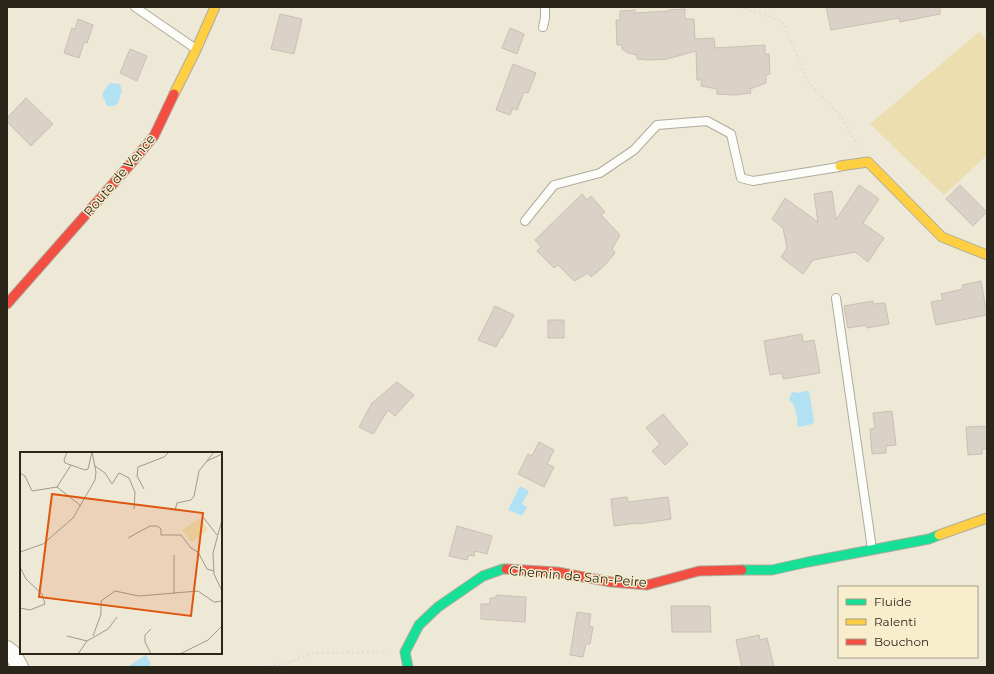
<svg xmlns="http://www.w3.org/2000/svg" width="994" height="674" viewBox="0 0 994 674" font-family="Montserrat,sans-serif">
	<style>
		.green { fill: #ecdeae }
		.water { fill: #b2e1f3 }
		.building { fill: #dad2c6; stroke: #c9c0b4 }
		.lines { fill: none; stroke-linecap: round; stroke-linejoin: round }
		.lane-casing { stroke: #b0ab9d; stroke-width: 10 }
		.street-casing { stroke: #b0ab9d; stroke-width: 18 }
		.fast-casing { stroke: #b0ab9d; stroke-width: 11 }
		.slow-casing { stroke: #b0ab9d; stroke-width: 11 }
		.jam-casing { stroke: #b0ab9d; stroke-width: 11 }
		.path { stroke: #e0ded9; stroke-width: 2.5; stroke-dasharray: 2 3; stroke-linecap: butt }
		.lane { stroke: #fcfcf9; stroke-width: 8 }
		.street { stroke: #fcfcf9; stroke-width: 16 }
		.fast { stroke: #16e098; stroke-width: 9 }
		.slow { stroke: #ffcf43; stroke-width: 9 }
		.jam { stroke: #f24e42; stroke-width: 9 }
		.labels { text-anchor: middle; stroke-width: 3; stroke-linejoin: round; paint-order: stroke }
		.street-label { font-size: 13px; fill: #2a261a; stroke: #f8edcc }
		.inset-road { fill: none; stroke: #a09a8b; stroke-width: 1 }
		.view { fill: #de560d; fill-opacity: 0.15; stroke: #de560d; stroke-width: 2 }
		.inset-edge { fill: none; stroke: #2a261a; stroke-width: 2 }
	</style>
	<rect width="100%" height="100%" fill="#eee8d6"/>
	<polygon class="green" points="979,32 987,41 987,155 944,195 870,124"/>
	<g class="water">
		<polygon points="110,83 120,84 122,91 120,96 118,103 114,106 107,106 102,94"/>
		<path d="M 805,391 L 808,391 L 809,392 L 814,421 L 812,424 L 799,427 L 796,423 L 798,423 C 796,414 796,405 789,400 L 792,392 L 798,393 Z"/>
		<polygon points="520,486 529,491 522,504 527,507 522,516 508,510"/>
		<polygon points="146,655 151,664 147,667 129,667 129,666"/>
	</g>
	<g class="building">
		<polygon points="826,7 940,7 940,14 900,22 899,18 831,30"/>
		<polygon points="685,9 685,19 694,19 695,39 714,38 715,48 765,45 765,54 769,54 770,74 766,75 766,83 750,89 751,93 735,95 717,94 717,89 701,86 702,80 697,80 696,51 667,59 648,60 637,59 637,55 628,53 622,49 622,45 617,45 616,20 620,20 620,11 635,10 635,13 668,11 669,10"/>
		<polygon points="280,14 302,19 294,54 271,49"/>
		<polygon points="78,19 93,25 87,43 84,42 79,58 64,53 72,28 75,29"/>
		<polygon points="510,28 524,34 517,54 502,48"/>
		<polygon points="130,49 147,56 137,81 120,73"/>
		<polygon points="513,64 536,73 528,93 524,92 517,110 513,108 510,115 496,110"/>
		<polygon points="26,98 53,124 31,146 7,122 7,118"/>
		<polygon points="859,185 879,199 863,223 884,238 868,262 855,252 813,260 803,274 781,257 787,248 783,228 772,219 785,198 818,222 814,194 832,191 836,220"/>
		<polygon points="960,185 987,212 973,226 946,199"/>
		<polygon points="582,194 587,200 591,196 605,212 601,215 620,235 612,249 615,253 604,266 591,277 588,273 574,281 558,265 554,268 537,251 541,247 535,240"/>
		<polygon points="981,281 987,315 936,325 931,302 943,300 941,294 963,289 962,285"/>
		<polygon points="873,301 873,304 885,303 889,324 867,328 867,325 848,328 844,306"/>
		<polygon points="495,306 514,315 502,338 501,337 496,347 478,340"/>
		<rect x="548" y="320" width="16" height="18"/>
		<polygon points="802,334 803,342 814,340 820,373 783,379 782,373 770,375 764,341"/>
		<polygon points="397,382 414,395 395,416 388,410 373,434 359,427 372,403"/>
		<polygon points="892,411 896,445 886,446 886,453 872,454 870,429 875,428 873,413"/>
		<polygon points="663,414 688,444 665,465 652,451 660,444 646,428"/>
		<polygon points="987,426 987,449 982,449 982,454 968,455 966,427"/>
		<polygon points="539,442 554,450 547,464 554,467 544,487 518,474 528,454 532,456"/>
		<polygon points="627,497 628,502 668,497 671,519 638,524 638,523 614,526 611,499"/>
		<polygon points="457,526 492,536 487,554 475,551 474,556 469,555 467,560 449,556"/>
		<polygon points="496,595 526,597 525,622 481,619 481,604 490,604 490,598 496,598"/>
		<polygon points="671,606 710,606 711,632 672,632"/>
		<polygon points="577,612 591,614 589,626 593,627 590,644 586,644 583,657 570,655"/>
		<polygon points="759,635 760,640 767,638 774,667 742,667 736,640"/>
	</g>
	<g class="lines">
		<defs>
			<g id="lane">
				<polyline points="135,7 196,49"/>
				<polyline points="543,27 545,18 545,7"/>
				<polyline points="525,221 554,185 600,173 634,150 657,125 707,121 731,134 741,178 753,181 839,167"/>
				<polyline points="836,298 872,549"/>
			</g>
			<polyline id="street" points="7,649 12,653 20,667"/>
			<g id="fast">
				<polyline points="742,570 772,570 808,562 929,539 939,535"/>
				<polyline points="408,667 405,652 419,625 438,607 483,576 503,569 506,569"/>
			</g>
			<g id="slow">
				<polyline points="174,94 196,50 215,7"/>
				<polyline points="840,166 868,162 942,237 987,255"/>
				<polyline points="939,535 987,518"/>
			</g>
			<g id="jam">
				<polyline points="7,304 134,160 154,136 174,94"/>
				<polyline points="506,569 557,572 611,582 647,585 699,571 742,570"/>
			</g>
		</defs>
		<use href="#lane" class="lane-casing"/>
		<use href="#street" class="street-casing"/>
		<use href="#fast" class="fast-casing"/>
		<use href="#slow" class="slow-casing"/>
		<use href="#jam" class="jam-casing"/>
		<g class="path">
			<polyline points="740,7 782,21 808,82 841,116 857,145"/>
			<polyline points="269,667 283,664 315,653 387,652"/>
		</g>
		<use href="#lane" class="lane"/>
		<use href="#street" class="street"/>
		<use href="#fast" class="fast"/>
		<use href="#slow" class="slow"/>
		<use href="#jam" class="jam"/>
	</g>
	<g class="labels">
		<g class="street-label">
			<text transform="translate(119 175) rotate(-50)" y="5">Route de Vence</text>
			<text transform="translate(578 576) rotate(5)" y="5">Chemin de San-Peire</text>
		</g>
	</g>
	<g transform="translate(20 452)">
		<rect width="202" height="202" fill="#eee8d6"/>
		<path d="M 180,66 L 188,78 L 172,90 L 162,78 Z" fill="#ecdeae"/>
		<path class="inset-road" d="M 47,0 L 44,8 L 45,11 L 65,18 L 68,17 L 72,0M 187,9 L 202,2M 75,14 L 85,21 L 92,32 L 99,21 L 109,26 L 115,40 L 114,57M 0,21 L 5,24 L 12,39 L 37,35 L 61,54M 37,35 L 51,13M 124,37 L 117,24 L 118,15 L 144,5 L 149,0M 155,58 L 157,51 L 171,48 L 174,44 L 179,19 L 194,0M 183,65 L 197,83M 202,68 L 193,101 L 194,122 L 202,139M 108,86 L 130,74 L 137,74 L 141,77 L 141,83 L 161,83 L 171,96 L 178,100 L 187,117 L 194,119M 0,100 L 23,92 L 53,66 L 75,28 L 76,20 L 72,0M 154,103 L 154,142M 0,115 L 6,127 L 22,142 L 25,152 L 10,158 L 0,156M 131,177 L 125,183 L 125,190 L 131,202M 47,184 L 67,189M 73,184 L 81,162 L 81,149 L 95,139 L 119,144 L 178,139 L 194,150 L 202,149M 58,202 L 67,189 L 88,177 L 97,165M 160,202 L 188,188 L 202,174"/>
		<path class="view" d="M 32,42 L 183,61 L 171,164 L 19,145 Z"/>
		<rect width="202" height="202" class="inset-edge"/>
	</g>
	<rect width="994" height="674" fill="none" stroke="#2a261a" stroke-width="16"/>
	<rect x="838" y="586" width="140" height="72" fill="#f8edcc" stroke="#a69d85"/>
	<rect x="846" y="599" width="20" height="6" fill="#16e098" stroke="#a69d85"/>
	<text x="874" y="606" font-size="12" fill="#2a261a">Fluide</text>
	<rect x="846" y="619" width="20" height="6" fill="#ffcf43" stroke="#a69d85"/>
	<text x="874" y="626" font-size="12" fill="#2a261a">Ralenti</text>
	<rect x="846" y="639" width="20" height="6" fill="#f24e42" stroke="#a69d85"/>
	<text x="874" y="646" font-size="12" fill="#2a261a">Bouchon</text>
</svg>
